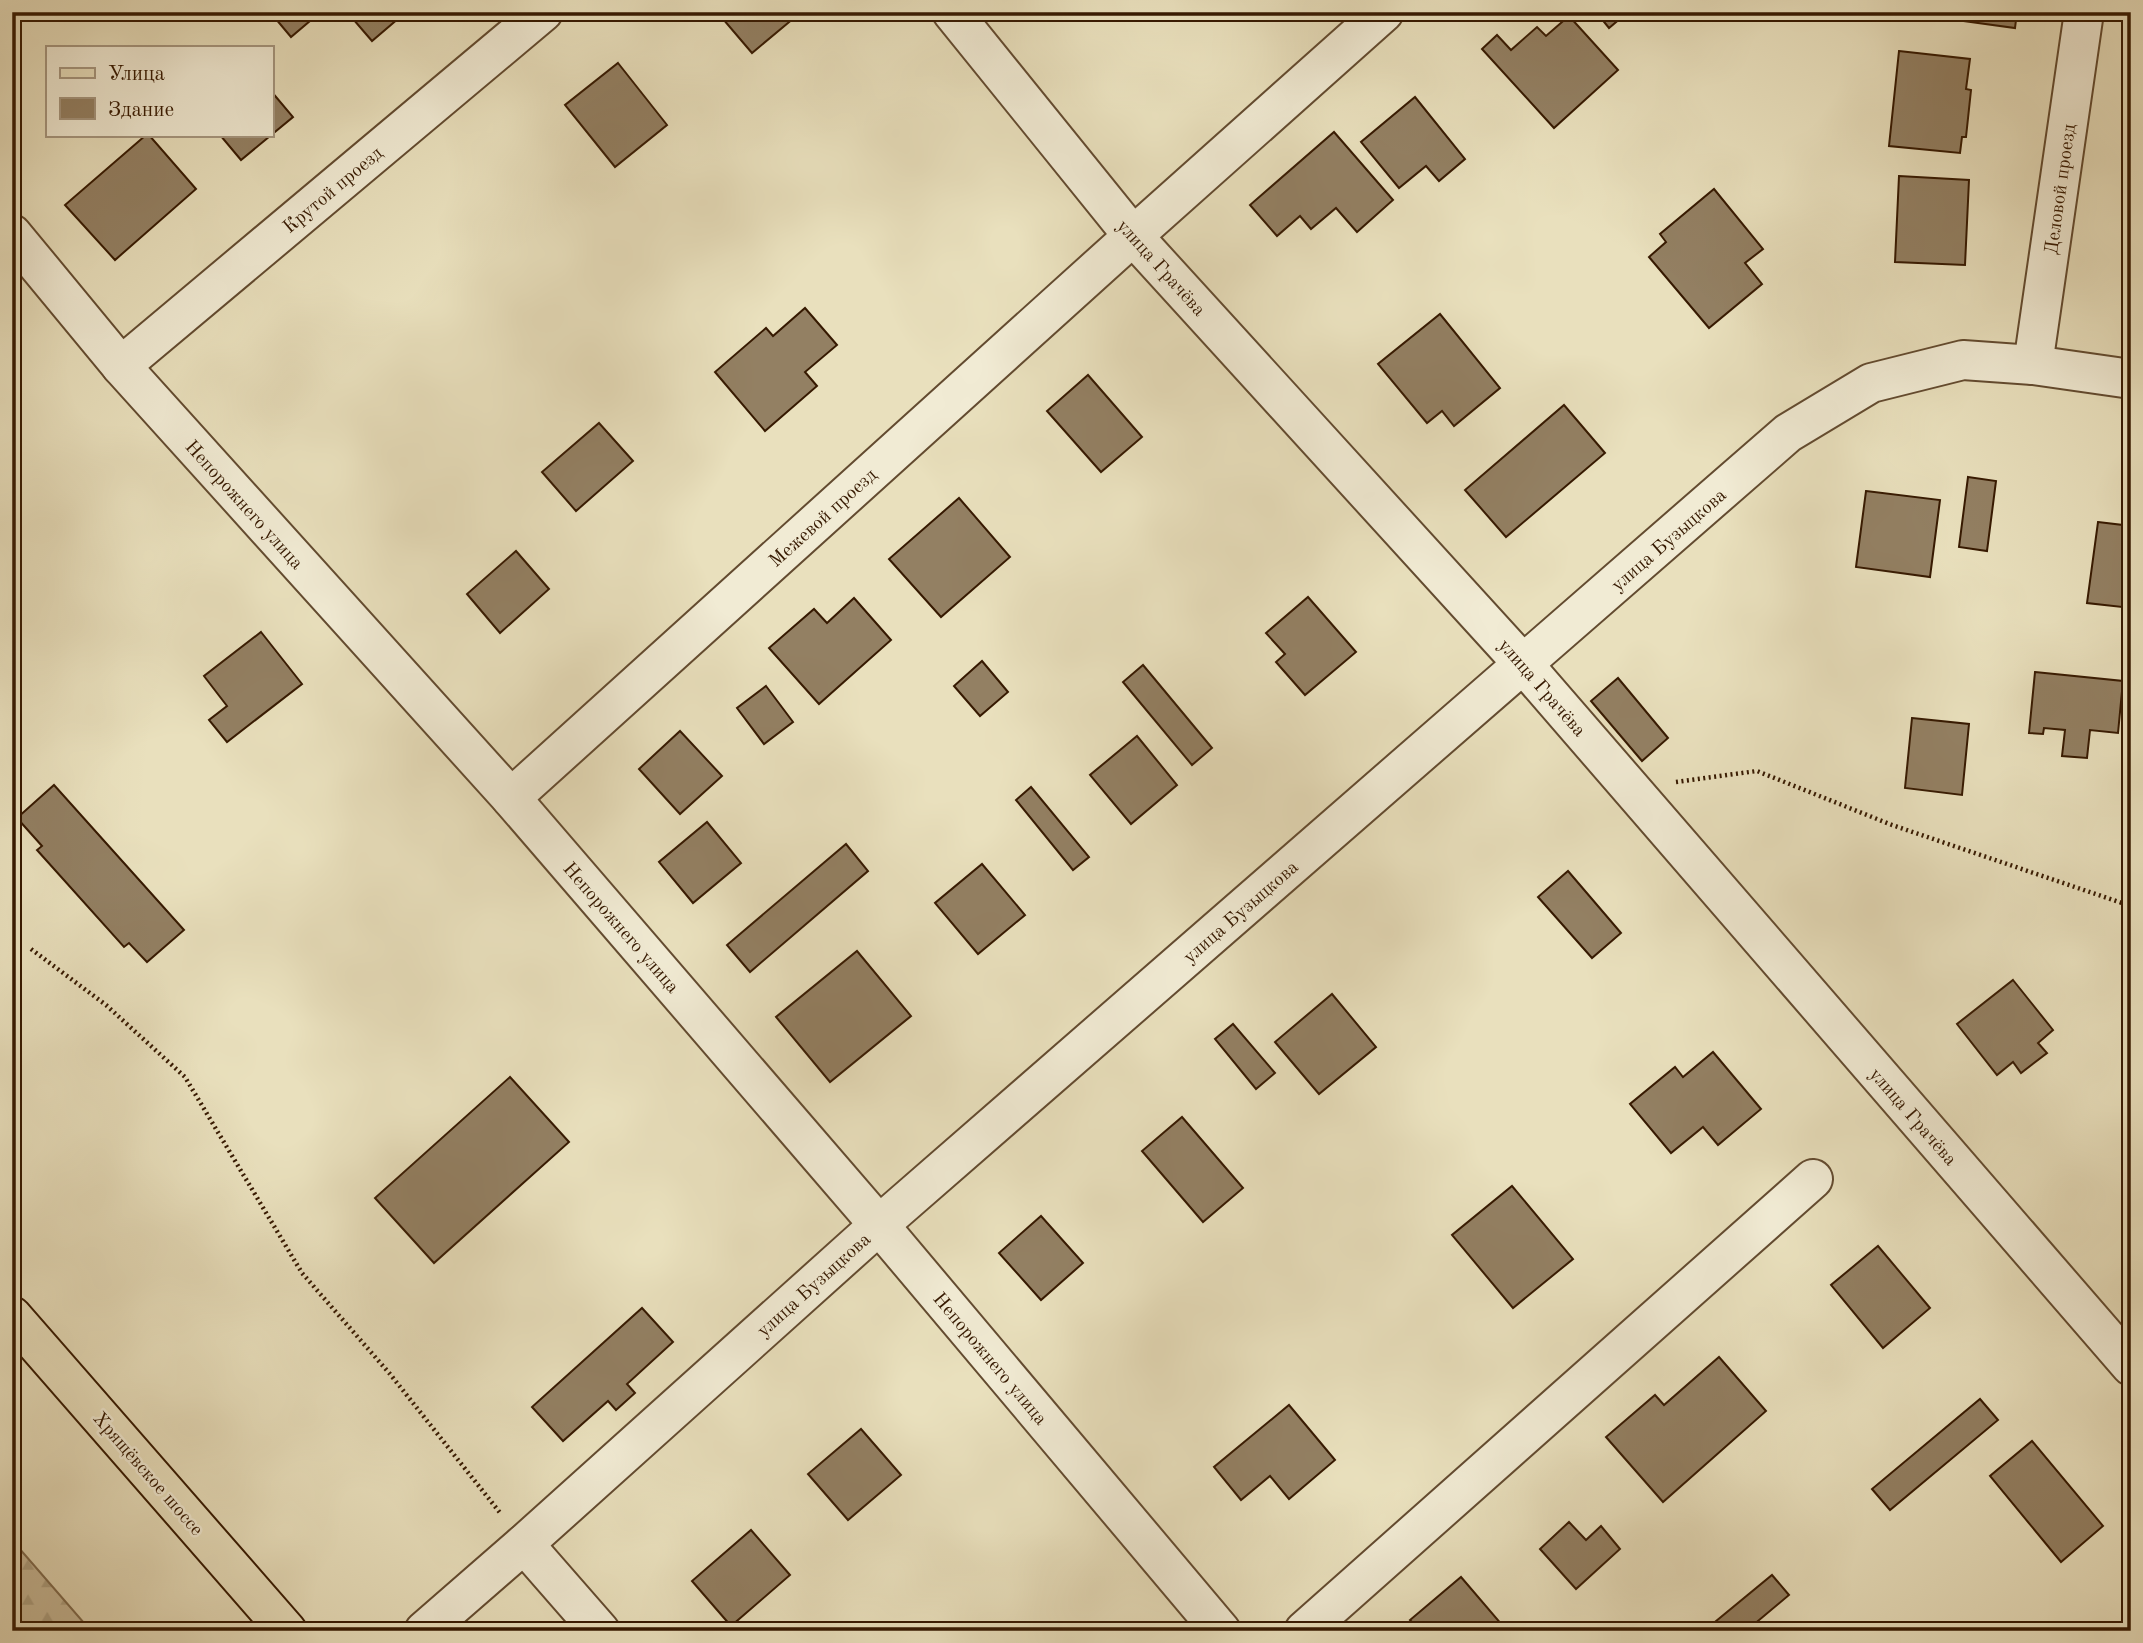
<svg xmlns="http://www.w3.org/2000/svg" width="2143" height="1643" viewBox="0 0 2143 1643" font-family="'Old Standard TT',serif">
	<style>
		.forest { fill: url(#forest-firs); stroke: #806c4f; stroke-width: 2 }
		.building { fill: #938063; stroke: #361901; stroke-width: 2 }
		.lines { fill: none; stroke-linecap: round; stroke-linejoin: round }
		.minor-casing { stroke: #634b30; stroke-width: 42 }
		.major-casing { stroke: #361901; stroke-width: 42 }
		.path { stroke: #361901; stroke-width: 4.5; stroke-dasharray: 2 3.5; stroke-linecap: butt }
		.minor { stroke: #f1ebd4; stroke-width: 38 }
		.major { stroke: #e9e0bd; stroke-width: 38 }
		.labels { text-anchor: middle; stroke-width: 5; stroke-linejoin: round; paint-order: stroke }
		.street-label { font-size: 19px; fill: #361901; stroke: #f1ebd4 }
	</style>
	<defs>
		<pattern id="forest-firs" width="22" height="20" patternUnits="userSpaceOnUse" patternTransform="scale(1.75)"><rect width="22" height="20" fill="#cbbe9d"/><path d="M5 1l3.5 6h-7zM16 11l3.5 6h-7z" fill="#afa385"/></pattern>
	</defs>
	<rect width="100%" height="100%" fill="#e9e0bd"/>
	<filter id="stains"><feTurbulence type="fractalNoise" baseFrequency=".00286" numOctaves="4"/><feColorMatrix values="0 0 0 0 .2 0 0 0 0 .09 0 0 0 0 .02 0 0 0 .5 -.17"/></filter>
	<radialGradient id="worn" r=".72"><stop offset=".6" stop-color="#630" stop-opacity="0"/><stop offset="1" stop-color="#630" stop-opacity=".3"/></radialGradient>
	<polygon class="forest" points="12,1540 91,1631 12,1631"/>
	<g class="building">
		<polygon points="270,12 315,12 317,15 291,37"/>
		<polygon points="347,12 406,12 372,41"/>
		<polygon points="717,12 799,12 800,13 752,53"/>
		<polygon points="1596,12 1628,12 1609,28"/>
		<polygon points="1919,12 2017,12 2015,28 1919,15"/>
		<polygon points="1569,16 1618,70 1554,128 1482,49 1497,35 1511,50 1537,27 1546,36"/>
		<polygon points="1899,51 1970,59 1966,89 1971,90 1966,137 1962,137 1960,153 1889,146"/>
		<polygon points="618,63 667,125 615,167 565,105"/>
		<polygon points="271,91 293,117 241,160 220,135 271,135"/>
		<polygon points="1415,97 1465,159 1439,181 1426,166 1399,188 1361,142"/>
		<polygon points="1334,132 1393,200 1357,232 1336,208 1311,229 1300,216 1277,236 1250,205"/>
		<polygon points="146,135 149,135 196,189 115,260 65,205"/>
		<polygon points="1899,176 1969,180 1965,265 1895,262"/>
		<polygon points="1714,189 1763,249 1745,263 1762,284 1709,328 1649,257 1666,242 1660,234"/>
		<polygon points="805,308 837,345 805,372 817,386 765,431 715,372 766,328 773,336"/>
		<polygon points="1440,314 1500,388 1454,426 1442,411 1427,423 1378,364"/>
		<polygon points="1088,375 1142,437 1101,472 1047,411"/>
		<polygon points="1564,405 1605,453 1506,537 1465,490"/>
		<polygon points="599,423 633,461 576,511 542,472"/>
		<polygon points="1968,477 1996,481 1987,551 1959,547"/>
		<polygon points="1866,491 1940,500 1930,577 1856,567"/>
		<polygon points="959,498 1010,557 941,617 889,559"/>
		<polygon points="2098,522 2131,526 2131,608 2087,603"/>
		<polygon points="516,551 549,589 500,633 467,594"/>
		<polygon points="1308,597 1356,652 1305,695 1276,662 1285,654 1266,633"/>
		<polygon points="854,598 891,640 819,704 769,648 814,609 827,623"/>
		<polygon points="261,632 302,684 227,742 209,720 227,706 204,676"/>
		<polygon points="982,661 1008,692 980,716 954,686"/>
		<polygon points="1143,665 1212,748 1192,765 1123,682"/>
		<polygon points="2035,672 2123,681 2118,733 2090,730 2087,758 2062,756 2065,730 2044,728 2043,734 2029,733"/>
		<polygon points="1618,678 1668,738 1642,761 1591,701"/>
		<polygon points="766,686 793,722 764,744 737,708"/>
		<polygon points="1912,718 1969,724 1962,795 1905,788"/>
		<polygon points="680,731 722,776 680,814 639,769"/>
		<polygon points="1137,736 1177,785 1131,824 1090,775"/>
		<polygon points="54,785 184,930 147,962 129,943 124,947 37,850 42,846 17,818"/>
		<polygon points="1031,787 1089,857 1073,870 1016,800"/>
		<polygon points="707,822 741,863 693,903 659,862"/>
		<polygon points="846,844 868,871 750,972 727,945"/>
		<polygon points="982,864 1025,915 978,954 935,903"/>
		<polygon points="1568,871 1621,933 1592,958 1538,897"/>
		<polygon points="857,951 911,1016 830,1082 776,1017"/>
		<polygon points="2013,980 2053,1030 2038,1043 2047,1053 2021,1073 2013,1062 1997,1075 1957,1024"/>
		<polygon points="1332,994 1376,1047 1319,1094 1275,1042"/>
		<polygon points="1233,1024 1275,1073 1256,1089 1215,1039"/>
		<polygon points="1713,1052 1761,1109 1718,1145 1703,1127 1671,1153 1630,1104 1675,1067 1683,1077"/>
		<polygon points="510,1077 569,1142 434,1263 375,1198"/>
		<polygon points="1182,1117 1243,1188 1203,1222 1142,1151"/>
		<polygon points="1512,1186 1573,1259 1513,1308 1452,1235"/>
		<polygon points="1041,1216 1083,1263 1041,1300 999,1253"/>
		<polygon points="1878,1246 1930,1308 1883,1348 1831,1285"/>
		<polygon points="642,1308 673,1342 627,1384 635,1393 616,1410 608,1401 563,1441 532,1407"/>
		<polygon points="1719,1357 1766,1411 1663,1502 1606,1437 1655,1395 1664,1405"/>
		<polygon points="1980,1399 1998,1420 1890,1510 1872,1489"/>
		<polygon points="1289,1405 1335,1460 1289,1499 1270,1476 1241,1500 1214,1467"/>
		<polygon points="861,1429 901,1475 848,1520 808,1474"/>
		<polygon points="2032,1441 2103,1526 2061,1562 1990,1476"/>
		<polygon points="1569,1522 1586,1540 1601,1526 1620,1549 1576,1589 1540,1549"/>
		<polygon points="751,1530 790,1575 731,1626 692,1581"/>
		<polygon points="1772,1575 1789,1595 1746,1631 1704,1631"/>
		<polygon points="1461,1577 1503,1626 1496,1631 1420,1631 1410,1620"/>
	</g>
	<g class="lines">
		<defs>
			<g id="minor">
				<polyline points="952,12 1133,236 1524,665 2131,1366"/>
				<polyline points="12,234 121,366 511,798 879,1225 1221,1631"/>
				<polyline points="2033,365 2084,12"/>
				<polyline points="121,366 543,12"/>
				<polyline points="511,798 1133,236 1384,12"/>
				<polyline points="524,1544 600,1631"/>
				<polyline points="424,1631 524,1544 879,1225 1788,433 1871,383 1963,360 2033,365 2131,379"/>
				<polyline points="1304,1631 1813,1179"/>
			</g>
			<polyline id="major" points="12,1316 287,1631"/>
		</defs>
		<use href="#minor" class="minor-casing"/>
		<use href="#major" class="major-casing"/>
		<g class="path">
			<polyline points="1676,782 1757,771 1892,825 2131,906"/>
			<polyline points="31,949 106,1005 185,1077 302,1273 390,1374 501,1514"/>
		</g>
		<use href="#minor" class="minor"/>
		<use href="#major" class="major"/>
	</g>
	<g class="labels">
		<g class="street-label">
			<text transform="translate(332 189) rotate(-40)" y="7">Крутой проезд</text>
			<text transform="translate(2059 189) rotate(-82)" y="7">Деловой проезд</text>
			<text transform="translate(1162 267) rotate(48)" y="7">улица Грачёва</text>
			<text transform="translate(245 504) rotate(48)" y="7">Непорожнего улица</text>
			<text transform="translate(822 517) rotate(-42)" y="7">Межевой проезд</text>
			<text transform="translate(1668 539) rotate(-41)" y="7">улица Бузыцкова</text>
			<text transform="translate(1543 687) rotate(49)" y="7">улица Грачёва</text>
			<text transform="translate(1240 911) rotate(-41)" y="7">улица Бузыцкова</text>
			<text transform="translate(622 927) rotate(49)" y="7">Непорожнего улица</text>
			<text transform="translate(1914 1116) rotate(49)" y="7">улица Грачёва</text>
			<text transform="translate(813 1284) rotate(-42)" y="7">улица Бузыцкова</text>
			<text transform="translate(991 1358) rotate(50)" y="7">Непорожнего улица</text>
			<text transform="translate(149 1473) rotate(49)" y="7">Хрящёвское шоссе</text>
		</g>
	</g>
	<rect width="2143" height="1643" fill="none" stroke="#e9e0bd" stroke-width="42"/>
	<rect x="14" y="14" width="2115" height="1615" fill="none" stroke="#361901" stroke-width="3.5"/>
	<rect x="21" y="21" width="2101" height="1601" fill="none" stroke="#361901" stroke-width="2"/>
	<rect x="46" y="46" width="228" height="91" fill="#f1ebd4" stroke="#a69780" stroke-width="2"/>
	<rect x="60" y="68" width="35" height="10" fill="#e9e0bd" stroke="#a69780" stroke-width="2"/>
	<text x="108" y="80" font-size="21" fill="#361901">Улица</text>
	<rect x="60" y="98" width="35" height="21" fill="#938063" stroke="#a69780" stroke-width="2"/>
	<text x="108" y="116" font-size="21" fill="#361901">Здание</text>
	<rect width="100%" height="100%" filter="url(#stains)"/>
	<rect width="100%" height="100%" fill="url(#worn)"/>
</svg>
